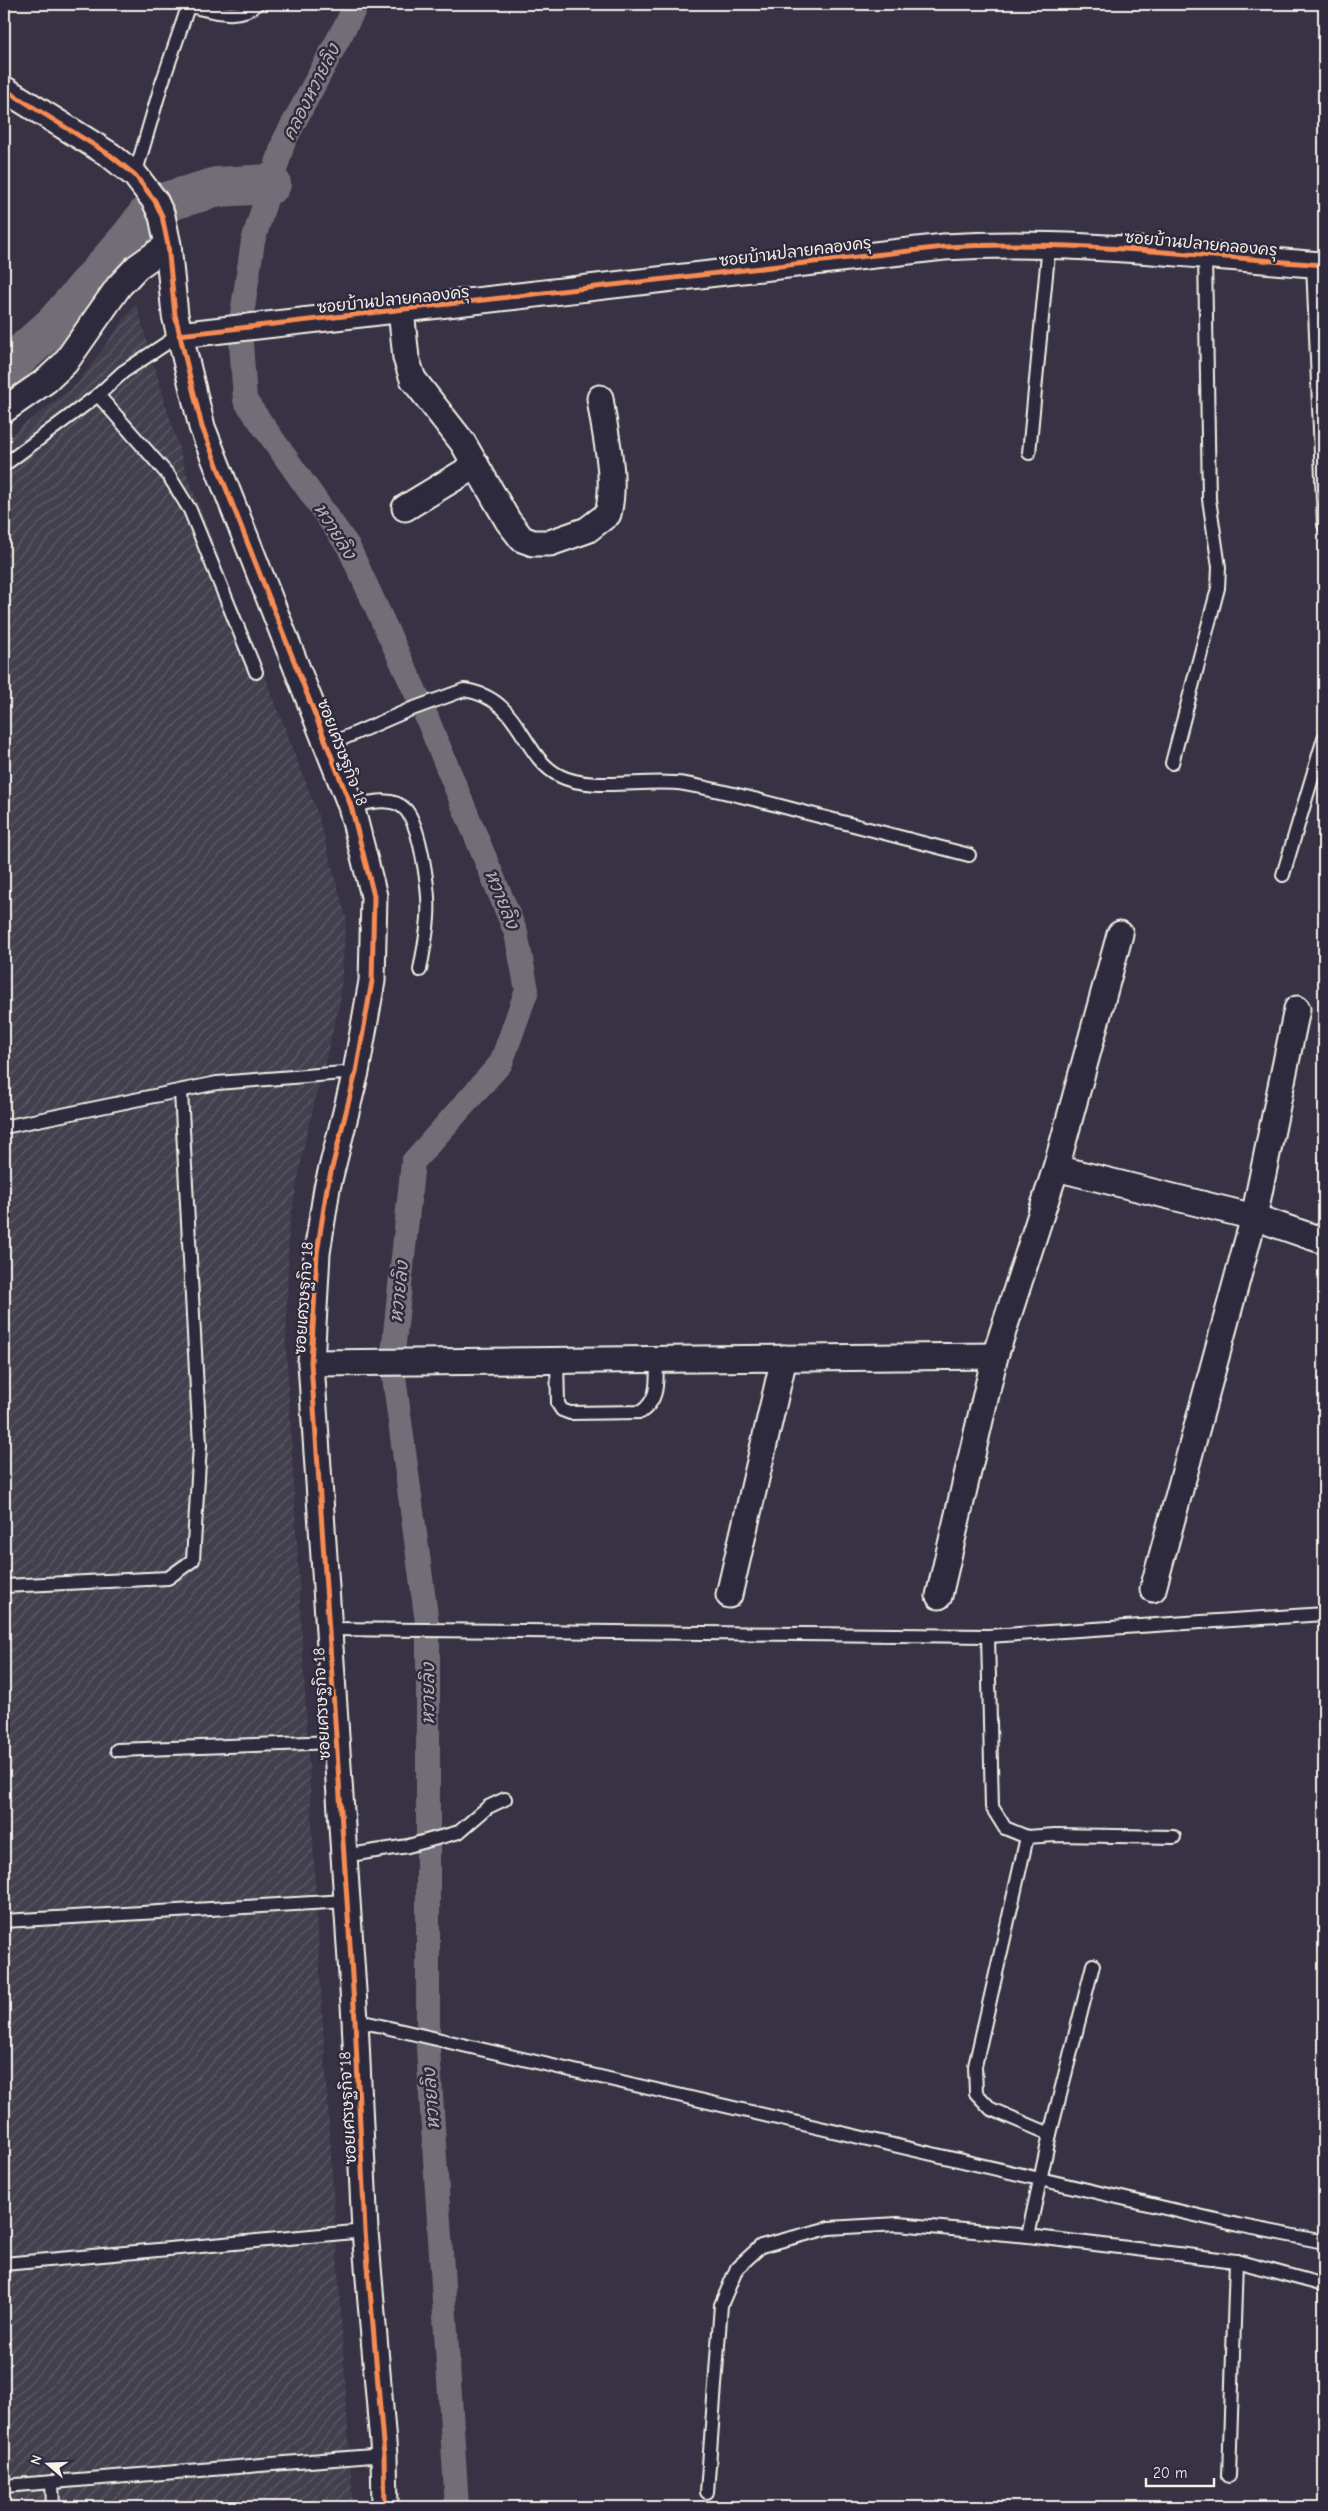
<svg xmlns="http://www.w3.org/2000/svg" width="1328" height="2511" viewBox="0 0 1328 2511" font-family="'Comic Neue','Playpen Sans Thai',sans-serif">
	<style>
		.industrial { fill: url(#industrial-furrows) }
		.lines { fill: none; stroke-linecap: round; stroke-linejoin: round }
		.canal { stroke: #726e77; stroke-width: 24 }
		.river { stroke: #726e77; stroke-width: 40 }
		.service-casing { stroke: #f4f1e8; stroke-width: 16 }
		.minor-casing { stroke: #f4f1e8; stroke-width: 29 }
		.service { stroke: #2f2a3d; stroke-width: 12 }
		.minor { stroke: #2f2a3d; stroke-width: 25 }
		.cycleway-casing { stroke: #2f2a3d; stroke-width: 8 }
		.cycleway { stroke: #f68b52; stroke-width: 5 }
		.labels { text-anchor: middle; stroke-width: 5; stroke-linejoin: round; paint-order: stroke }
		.street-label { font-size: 16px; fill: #f4f1e8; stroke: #2f2a3d }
		.water-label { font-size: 18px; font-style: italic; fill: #bab6b5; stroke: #2f2a3d }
	</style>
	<defs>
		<pattern id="industrial-furrows" width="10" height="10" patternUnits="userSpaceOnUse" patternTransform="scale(1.25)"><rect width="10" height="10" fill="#433f4e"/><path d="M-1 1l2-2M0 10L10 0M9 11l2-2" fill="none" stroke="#5f5b68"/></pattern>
	</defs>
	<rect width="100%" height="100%" fill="#373244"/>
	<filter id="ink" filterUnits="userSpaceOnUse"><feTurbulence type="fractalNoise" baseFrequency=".02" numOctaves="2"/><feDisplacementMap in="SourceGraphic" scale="10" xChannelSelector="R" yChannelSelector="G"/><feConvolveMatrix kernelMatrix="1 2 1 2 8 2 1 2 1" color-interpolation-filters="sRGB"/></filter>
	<g filter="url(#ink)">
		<polygon class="industrial" points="136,303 185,469 318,814 346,918 340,1003 307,1132 289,1227 286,1343 324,2044 353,2507 4,2507 4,440 77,384"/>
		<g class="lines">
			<polyline class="canal" points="357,4 284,141 253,241 240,328 245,400 348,546 422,706 516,933 527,990 501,1063 413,1162 392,1362 428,1630 428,2048 457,2507"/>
			<polyline class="river" points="4,370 55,324 130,238 155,205 217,187 271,184"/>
			<defs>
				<g id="service">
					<path d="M 189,6 C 210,10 239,21 257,4"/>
					<polyline points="135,175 161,86 189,4"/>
					<polyline points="1313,264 1324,525"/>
					<polyline points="98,395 169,476 190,510 256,672"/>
					<polyline points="1029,453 1049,244"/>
					<polyline points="4,465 98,395 123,372 179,335"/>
					<path d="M 328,745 L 409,710 L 464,690 C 522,698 520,756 560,776 C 591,792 649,778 685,784 C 727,791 769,803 811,814 C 863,828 916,841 969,855"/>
					<polyline points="1172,763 1218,588 1219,567 1209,499 1205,255"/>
					<path d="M 351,806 C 367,803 393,795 406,810 C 421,828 430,894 428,917 C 427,935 423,953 420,970"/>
					<polyline points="1283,875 1324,738"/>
					<polyline points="4,1127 217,1083 356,1072"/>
					<path d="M 557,1360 L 558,1404 L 562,1410 L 570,1413 L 641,1412 C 660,1399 656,1380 657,1359"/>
					<polyline points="4,1586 168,1578 193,1560 200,1445 181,1092"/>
					<polyline points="330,1629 988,1636 1324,1614"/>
					<polyline points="988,1636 992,1807 1005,1828 1027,1837"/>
					<polyline points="117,1750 335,1742"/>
					<polyline points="343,1856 408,1846 459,1832 488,1807 505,1799"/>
					<polyline points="4,1921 346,1901"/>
					<polyline points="355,2020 1238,2225 1324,2242"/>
					<polyline points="1050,2134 1093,1965"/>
					<polyline points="1028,2236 1050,2134 991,2109 976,2093 975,2066 1027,1837 1055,1835 1174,1837"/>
					<polyline points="1236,2261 1324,2285"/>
					<polyline points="4,2264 365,2231"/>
					<polyline points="52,2482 53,2507"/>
					<polyline points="4,2486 384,2455"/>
					<polyline points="707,2492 721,2305 737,2268 761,2246 829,2228 898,2224 1028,2236 1236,2261 1229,2476"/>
				</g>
				<g id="minor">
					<polyline points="4,89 110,155 135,175 155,201 162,216 168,245 175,315 202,427 351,806 374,896 372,981 356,1072 327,1188 317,1253 311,1363 355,2020 365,2231 384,2455 385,2507"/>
					<path d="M 401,310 L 406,358 L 413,379 L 463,443 L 508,521 L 522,539 L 533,543 L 550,543 L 587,530 L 608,514 C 617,477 605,436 600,398"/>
					<path d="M 179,335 L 944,247 C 1071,239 1198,256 1324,265"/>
					<polyline points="4,410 47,380 65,363 119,286 137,267 168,245"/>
					<polyline points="405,508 476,465"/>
					<polyline points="1056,1168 1254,1217 1324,1241"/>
					<polyline points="311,1363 995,1356"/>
					<polyline points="1153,1589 1254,1217 1297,1009"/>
					<polyline points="729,1595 784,1358"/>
					<polyline points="939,1596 995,1356 1056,1168 1120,934"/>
				</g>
			</defs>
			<use href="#service" class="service-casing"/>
			<use href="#minor" class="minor-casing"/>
			<use href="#service" class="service"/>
			<use href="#minor" class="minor"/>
			<defs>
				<g id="cycleway">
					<polyline points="4,89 110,155 135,175 155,201 162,216 168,245 175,315 202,427 351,806 374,896 372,981 356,1072 327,1188 317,1253 311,1363 355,2020 365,2231 384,2455 385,2507"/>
					<path d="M 179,335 L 944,247 C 1071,239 1198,256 1324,265"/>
				</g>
			</defs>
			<use href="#cycleway" class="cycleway-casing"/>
			<use href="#cycleway" class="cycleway"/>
		</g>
	</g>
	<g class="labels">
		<g class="street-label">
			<text transform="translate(1201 243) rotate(5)" y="6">ซอยบ้านปลายคลองครุ</text>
			<text transform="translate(795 251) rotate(-7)" y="6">ซอยบ้านปลายคลองครุ</text>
			<text transform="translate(393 299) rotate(-6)" y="6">ซอยบ้านปลายคลองครุ</text>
			<text transform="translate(343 752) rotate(69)" y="6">ซอยเศรษฐกิจ 18</text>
			<text transform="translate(303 1298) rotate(-86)" y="6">ซอยเศรษฐกิจ 18</text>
			<text transform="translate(321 1704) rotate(-93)" y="6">ซอยเศรษฐกิจ 18</text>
			<text transform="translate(347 2108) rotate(-93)" y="6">ซอยเศรษฐกิจ 18</text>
		</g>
		<g class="water-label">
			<text transform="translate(311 92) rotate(-63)" y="6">คลองหวายลิง</text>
			<text transform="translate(335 531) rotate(58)" y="6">หวายลิง</text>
			<text transform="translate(502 899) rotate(68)" y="6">หวายลิง</text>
			<text transform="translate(399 1292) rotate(-84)" y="6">หวายลิง</text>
			<text transform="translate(428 1694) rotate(-90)" y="6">หวายลิง</text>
			<text transform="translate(431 2099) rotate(-94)" y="6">หวายลิง</text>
		</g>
	</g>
	<rect width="1328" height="2511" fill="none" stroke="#2f2a3d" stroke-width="20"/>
	<rect x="10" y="10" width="1308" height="2491" fill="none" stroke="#f4f1e8" stroke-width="2" filter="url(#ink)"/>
	<g transform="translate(48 2464) rotate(289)" stroke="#2f2a3d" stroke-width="4" paint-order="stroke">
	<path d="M0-4L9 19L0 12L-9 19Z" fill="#f4f1e8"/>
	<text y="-8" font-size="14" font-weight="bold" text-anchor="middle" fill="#f4f1e8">N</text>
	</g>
	<path d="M1146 2478v8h68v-8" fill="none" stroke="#f4f1e8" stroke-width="2.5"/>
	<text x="1153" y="2478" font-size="15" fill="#f4f1e8" stroke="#2f2a3d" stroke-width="4" paint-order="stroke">20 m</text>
</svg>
